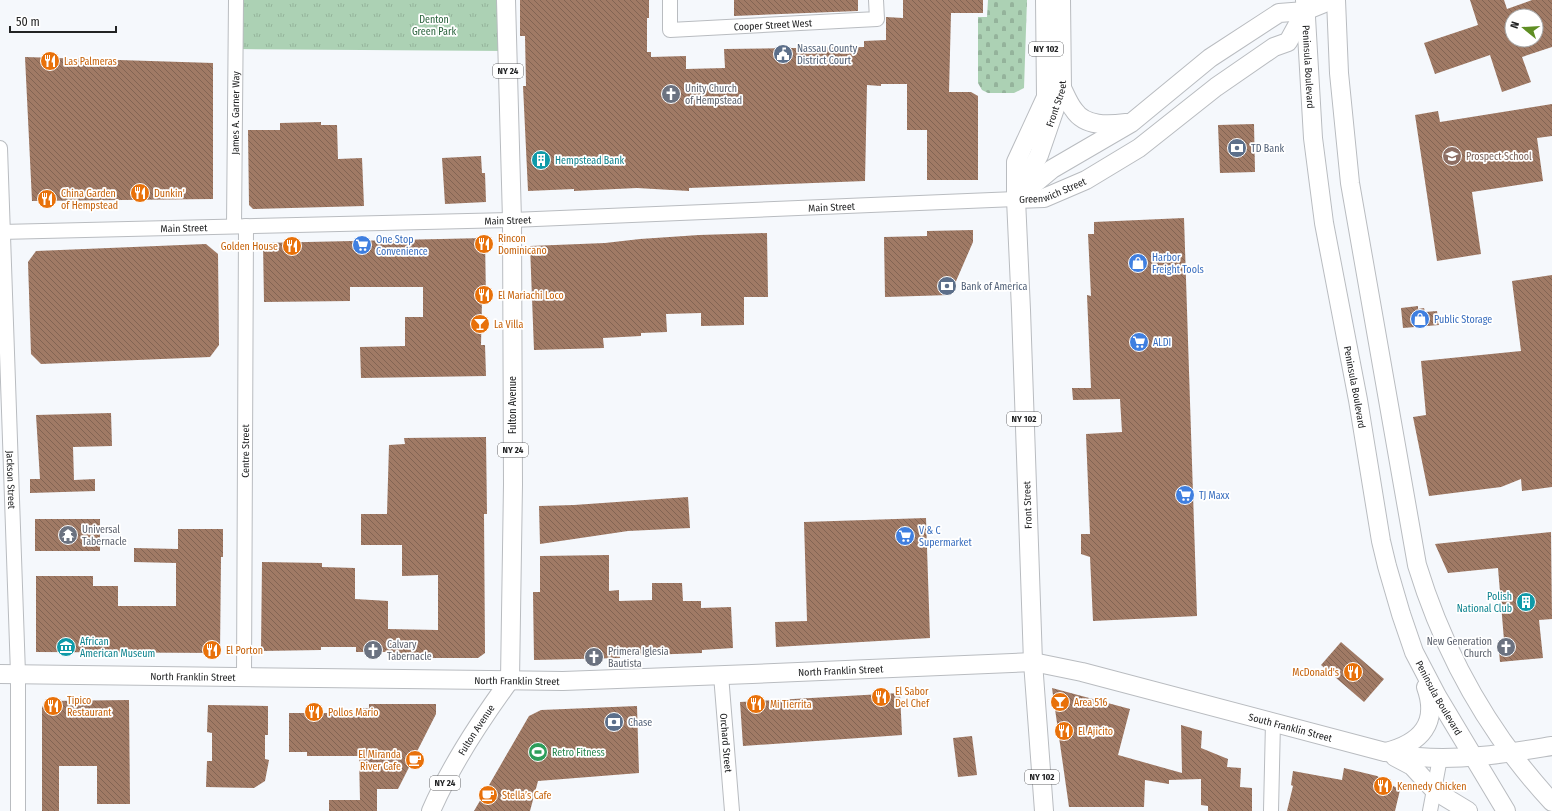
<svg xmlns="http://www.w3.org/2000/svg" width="1552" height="811" viewBox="0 0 1552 811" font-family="'Fira Sans Condensed',sans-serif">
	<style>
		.cemetery { fill: url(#cemetery-stones) }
		.park { fill: url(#park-tufts) }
		.building { fill: url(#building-back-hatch); fill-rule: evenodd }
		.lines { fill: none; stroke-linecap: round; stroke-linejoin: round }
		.minor-casing { stroke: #b9bcc0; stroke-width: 16 }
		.major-casing { stroke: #b9bcc0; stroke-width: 20 }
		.minor { stroke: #fff; stroke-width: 14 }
		.major { stroke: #fff; stroke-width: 18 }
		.labels { text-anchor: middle; stroke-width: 3.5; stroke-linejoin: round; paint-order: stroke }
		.shield { fill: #fff; stroke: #646566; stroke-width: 1 }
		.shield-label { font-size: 9px; font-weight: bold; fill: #222324 }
		.park-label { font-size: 10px; fill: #29623b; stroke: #fff }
		.street-label { font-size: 10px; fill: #222324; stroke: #fff }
		.service-label { font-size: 10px; fill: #4e5e75; stroke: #fff; text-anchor: start }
		.food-label { font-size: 10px; fill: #c56008; stroke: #fff; text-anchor: start }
		.worship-label { font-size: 10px; fill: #5b616d; stroke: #fff; text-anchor: start }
		.education-label { font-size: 10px; fill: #785e54; stroke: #fff; text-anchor: start }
		.culture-label { font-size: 10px; fill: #0d838f; stroke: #fff; text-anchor: start }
		.shop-label { font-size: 10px; fill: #366cbe; stroke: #fff; text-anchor: start }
		.leisure-label { font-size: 10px; fill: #27864d; stroke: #fff; text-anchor: start }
	</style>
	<defs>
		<pattern id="cemetery-stones" width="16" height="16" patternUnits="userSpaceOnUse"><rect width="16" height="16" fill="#acd1b4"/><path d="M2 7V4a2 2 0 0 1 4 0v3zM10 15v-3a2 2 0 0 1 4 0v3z" fill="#94b39b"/></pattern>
		<pattern id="park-tufts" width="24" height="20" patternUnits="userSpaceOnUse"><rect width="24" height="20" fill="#acd1b4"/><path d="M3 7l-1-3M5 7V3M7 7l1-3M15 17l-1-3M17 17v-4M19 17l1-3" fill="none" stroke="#94b39b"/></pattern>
		<pattern id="building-back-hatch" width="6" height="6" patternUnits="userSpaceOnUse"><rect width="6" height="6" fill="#a07a65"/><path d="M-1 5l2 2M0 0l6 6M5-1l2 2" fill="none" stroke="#826453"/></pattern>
	</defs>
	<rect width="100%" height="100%" fill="#f5f8fc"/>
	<polygon class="cemetery" points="988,0 1027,0 1024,88 1014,93 988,93 982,90 978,83 978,17 987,17"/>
	<polygon class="park" points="237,0 507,0 507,51 237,49"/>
	<g class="building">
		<polygon points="520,0 649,0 649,18 647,18 647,52 651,52 651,57 686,56 686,69 725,68 724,49 864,47 864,41 886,40 886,17 903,18 903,0 983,0 983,13 951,13 949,92 971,92 978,96 978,180 927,180 927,130 907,130 907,84 881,84 881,86 867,85 865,181 689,188 689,191 637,188 574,191 574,189 528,191 523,86 526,86 525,36 520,36"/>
		<polygon points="734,0 858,0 858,11 734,16"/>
		<path d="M 1470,0 L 1504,0 L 1507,9 L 1532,0 L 1552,0 L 1552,47 L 1522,57 L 1531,82 L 1502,92 L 1490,55 L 1435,74 L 1424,43 L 1478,25 ZM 1512,16 L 1536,16 L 1536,40 L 1512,40 Z"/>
		<polygon points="25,57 213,63 213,199 32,201"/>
		<polygon points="1552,104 1552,136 1537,138 1543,181 1472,192 1481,254 1437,261 1415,115 1438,111 1440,122"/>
		<polygon points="321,122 321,125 337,125 338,159 362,158 364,206 253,209 249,205 248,130 280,130 280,123"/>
		<polygon points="1254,124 1255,172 1220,173 1218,125"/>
		<polygon points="481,156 482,173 485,173 486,202 445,204 442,158"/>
		<polygon points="1184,218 1197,616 1093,621 1090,557 1081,554 1081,534 1090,534 1086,434 1122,432 1120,399 1073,400 1072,388 1091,388 1087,295 1091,296 1088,234 1094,234 1094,222"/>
		<polygon points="973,230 973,242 950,295 885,297 884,237 927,236 927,231"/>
		<polygon points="767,233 768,297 744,297 744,325 701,326 701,313 666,314 667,332 641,333 641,336 603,338 604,348 534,350 530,246 605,243 640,239 699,235"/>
		<polygon points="485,238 486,300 482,300 481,345 485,345 486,376 361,378 360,347 405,346 405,317 423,317 423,287 350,287 350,301 264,302 263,243"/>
		<polygon points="206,244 218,254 219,345 210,357 41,364 31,354 28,262 36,251"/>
		<polygon points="1552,275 1552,487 1522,491 1521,479 1501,487 1429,496 1413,417 1426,415 1421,361 1521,351 1512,281"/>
		<polygon points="1418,306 1418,309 1424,308 1425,312 1437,311 1439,325 1403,328 1401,308"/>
		<polygon points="111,413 112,446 73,447 74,480 95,479 95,491 30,493 30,479 40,479 36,415"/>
		<polygon points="486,437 487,514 484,514 485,653 478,658 391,658 391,652 356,652 356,647 321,647 321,650 261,651 262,562 322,563 322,567 355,568 355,599 388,601 388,629 438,630 438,575 402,576 402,545 361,545 361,514 387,514 389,445 405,444 404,438"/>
		<polygon points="688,497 690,528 628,531 540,544 539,506 574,505"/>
		<polygon points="926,518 930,638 776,647 775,622 807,621 804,522"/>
		<rect x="35" y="519" width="65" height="32"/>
		<polygon points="178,529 223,529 223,557 221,557 220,653 36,652 36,576 93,576 93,586 118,586 118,606 176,606 176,563 134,562 134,548 178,549"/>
		<polygon points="1551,532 1552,619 1539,620 1543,658 1500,662 1498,641 1504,640 1498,568 1448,573 1435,544"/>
		<polygon points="609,555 609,591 619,590 619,601 652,600 652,583 682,583 683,601 701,601 701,608 731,607 733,648 702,650 702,653 620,656 620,658 534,660 533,592 540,592 540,556"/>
		<polygon points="1341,642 1384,679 1364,702 1321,665"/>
		<polygon points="1052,688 1130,709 1118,755 1182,773 1181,725 1202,731 1201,748 1228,759 1227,767 1241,768 1240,787 1252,788 1252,811 1208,811 1208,806 1201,805 1201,779 1169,780 1169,784 1145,780 1144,807 1069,807"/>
		<polygon points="900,693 902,735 743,746 740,702"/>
		<polygon points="129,700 130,804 97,804 97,766 59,766 59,811 42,811 42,708 44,703 48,701"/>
		<polygon points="369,704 436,704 436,714 398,789 377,789 377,811 329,811 329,800 360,800 359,756 307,756 307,752 289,752 289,713 308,713 308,706 319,706 319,713 359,713 359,708 369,708"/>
		<polygon points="208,705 268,706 268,735 265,735 265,759 269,760 265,781 254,788 206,787 207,761 212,761 212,733 207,732"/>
		<polygon points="637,706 639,773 538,781 530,811 474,811 529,716 541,710"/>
		<polygon points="972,736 977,775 958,777 953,738"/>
		<polygon points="1344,768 1377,776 1400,790 1395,811 1287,811 1293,786 1291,785 1293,771 1342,780"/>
	</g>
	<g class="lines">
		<defs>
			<g id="minor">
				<path id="s1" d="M 670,0 L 670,30 L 877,19 L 876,0"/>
				<path id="s2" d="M 0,148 L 18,674 L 18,811"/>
				<path id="s3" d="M 234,226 L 236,0"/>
				<path id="s4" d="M 0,232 L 512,220 L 1016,199"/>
				<path id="s5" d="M 721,675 L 732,811"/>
				<path id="s6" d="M 244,677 L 246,226"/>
				<polyline points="1271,811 1273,722"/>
				<polyline points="1430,811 1440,758"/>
			</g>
			<g id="major">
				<path id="s7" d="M 1305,0 L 1313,138 L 1324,223 L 1358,400 L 1381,541 L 1387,566 L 1401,614 L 1414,652 L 1437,696 L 1506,811"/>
				<path d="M 1336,0 L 1339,73 L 1350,183 L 1417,565 C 1444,653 1489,734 1552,802"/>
				<path d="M 1062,88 C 1066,96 1069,104 1074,110 C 1085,127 1109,125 1126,123"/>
				<path id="s8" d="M 1020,191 L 1039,155 L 1062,88 L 1061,0"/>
				<polyline points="1016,199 1052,169 1131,123 1210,58 1279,13 1305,11 1332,0"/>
				<path id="s9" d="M 1016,199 L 1044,198 L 1086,180 L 1139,148 L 1216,87 L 1274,47 L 1288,42 L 1305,11"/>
				<path id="s10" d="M 0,674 L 563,681 L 752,674 L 1033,662 L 1082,672 L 1385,752 C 1396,753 1407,756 1418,757 C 1463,761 1508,753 1552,746"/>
				<path d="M 1386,752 C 1421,743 1439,723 1426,687"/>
				<polyline points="1395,757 1412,766 1435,791 1468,811"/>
				<path id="s11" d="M 431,811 C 451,765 480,721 510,680 L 513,484 L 512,220 L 506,0"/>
				<polyline points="1044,811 1033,662 1021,310 1016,199 1016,162 1046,97 1045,0"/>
			</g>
		</defs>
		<use href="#minor" class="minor-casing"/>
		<use href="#major" class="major-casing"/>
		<use href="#minor" class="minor"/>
		<use href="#major" class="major"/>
	</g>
	<defs>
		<symbol id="civic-disc" viewBox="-11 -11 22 22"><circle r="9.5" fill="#5c6f8a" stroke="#fff"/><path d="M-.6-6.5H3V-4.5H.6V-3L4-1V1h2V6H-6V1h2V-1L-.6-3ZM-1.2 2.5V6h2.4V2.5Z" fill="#fff"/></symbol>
		<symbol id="restaurant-disc" viewBox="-11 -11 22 22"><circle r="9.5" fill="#e8710a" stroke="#fff"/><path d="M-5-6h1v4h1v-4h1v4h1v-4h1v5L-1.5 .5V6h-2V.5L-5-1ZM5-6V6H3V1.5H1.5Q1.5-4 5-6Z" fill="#fff"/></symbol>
		<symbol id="church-disc" viewBox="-11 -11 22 22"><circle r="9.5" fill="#6b7280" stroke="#fff"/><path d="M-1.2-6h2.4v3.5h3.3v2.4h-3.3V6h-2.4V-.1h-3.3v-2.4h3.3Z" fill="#fff"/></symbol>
		<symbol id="bank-disc" viewBox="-11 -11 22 22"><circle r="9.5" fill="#5c6f8a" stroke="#fff"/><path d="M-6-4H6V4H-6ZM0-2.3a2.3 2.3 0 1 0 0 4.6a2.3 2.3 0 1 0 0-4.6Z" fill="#fff"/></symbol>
		<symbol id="school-disc" viewBox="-11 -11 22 22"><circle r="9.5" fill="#8d6e63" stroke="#fff"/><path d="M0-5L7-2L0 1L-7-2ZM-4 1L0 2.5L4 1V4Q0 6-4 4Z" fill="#fff"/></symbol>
		<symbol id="building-disc" viewBox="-11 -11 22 22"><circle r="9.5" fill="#0f9aa8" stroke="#fff"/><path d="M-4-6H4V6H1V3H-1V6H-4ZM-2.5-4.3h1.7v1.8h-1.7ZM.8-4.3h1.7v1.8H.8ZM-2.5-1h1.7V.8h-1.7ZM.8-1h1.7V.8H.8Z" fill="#fff"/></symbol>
		<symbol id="supermarket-disc" viewBox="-11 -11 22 22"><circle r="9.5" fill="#3f7fe0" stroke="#fff"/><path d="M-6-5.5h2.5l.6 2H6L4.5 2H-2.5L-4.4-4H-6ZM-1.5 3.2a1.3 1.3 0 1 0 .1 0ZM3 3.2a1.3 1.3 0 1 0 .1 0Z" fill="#fff"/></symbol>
		<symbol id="shop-disc" viewBox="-11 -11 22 22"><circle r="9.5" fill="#3f7fe0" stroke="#fff"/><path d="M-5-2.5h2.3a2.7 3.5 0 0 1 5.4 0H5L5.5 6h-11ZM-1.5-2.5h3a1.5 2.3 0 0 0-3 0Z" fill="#fff"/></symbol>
		<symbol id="bar-disc" viewBox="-11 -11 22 22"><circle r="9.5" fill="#e8710a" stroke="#fff"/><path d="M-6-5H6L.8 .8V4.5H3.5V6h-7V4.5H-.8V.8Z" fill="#fff"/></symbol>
		<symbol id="temple-disc" viewBox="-11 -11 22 22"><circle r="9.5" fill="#6b7280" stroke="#fff"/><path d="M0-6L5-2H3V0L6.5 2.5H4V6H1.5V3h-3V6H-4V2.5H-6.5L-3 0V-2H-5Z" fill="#fff"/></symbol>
		<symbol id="museum-disc" viewBox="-11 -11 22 22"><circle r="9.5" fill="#0f9aa8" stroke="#fff"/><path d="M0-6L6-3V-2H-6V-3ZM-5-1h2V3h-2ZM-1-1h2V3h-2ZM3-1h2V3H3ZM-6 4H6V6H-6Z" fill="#fff"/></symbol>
		<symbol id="stadium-disc" viewBox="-11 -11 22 22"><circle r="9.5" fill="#2e9e5b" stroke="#fff"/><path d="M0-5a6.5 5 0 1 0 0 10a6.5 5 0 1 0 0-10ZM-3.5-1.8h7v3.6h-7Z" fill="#fff"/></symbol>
		<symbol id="cafe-disc" viewBox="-11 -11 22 22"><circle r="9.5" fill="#e8710a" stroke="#fff"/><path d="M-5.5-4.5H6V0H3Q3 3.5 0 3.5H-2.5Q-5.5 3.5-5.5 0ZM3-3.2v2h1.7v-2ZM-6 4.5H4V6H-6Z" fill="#fff"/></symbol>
	</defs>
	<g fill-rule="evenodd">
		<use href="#civic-disc" x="772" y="43" width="22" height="22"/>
		<use href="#restaurant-disc" x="39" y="50" width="22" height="22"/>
		<use href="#church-disc" x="660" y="83" width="22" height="22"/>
		<use href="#bank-disc" x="1226" y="137" width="22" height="22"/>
		<use href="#school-disc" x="1441" y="145" width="22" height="22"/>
		<use href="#building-disc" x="530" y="149" width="22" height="22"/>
		<use href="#restaurant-disc" x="129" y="182" width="22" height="22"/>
		<use href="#restaurant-disc" x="36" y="188" width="22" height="22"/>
		<use href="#restaurant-disc" x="473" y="233" width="22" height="22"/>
		<use href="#supermarket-disc" x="351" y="234" width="22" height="22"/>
		<use href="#restaurant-disc" x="281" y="235" width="22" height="22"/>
		<use href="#shop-disc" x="1127" y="252" width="22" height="22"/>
		<use href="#bank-disc" x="936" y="275" width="22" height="22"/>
		<use href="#restaurant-disc" x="473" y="284" width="22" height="22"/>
		<use href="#shop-disc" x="1409" y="308" width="22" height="22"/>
		<use href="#bar-disc" x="469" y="313" width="22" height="22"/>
		<use href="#supermarket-disc" x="1128" y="331" width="22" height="22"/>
		<use href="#supermarket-disc" x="1174" y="484" width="22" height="22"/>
		<use href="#temple-disc" x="57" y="524" width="22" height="22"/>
		<use href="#supermarket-disc" x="894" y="525" width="22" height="22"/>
		<use href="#building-disc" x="1515" y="591" width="22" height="22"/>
		<use href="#museum-disc" x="55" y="636" width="22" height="22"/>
		<use href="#church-disc" x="1495" y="636" width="22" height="22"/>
		<use href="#restaurant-disc" x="201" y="639" width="22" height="22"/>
		<use href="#church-disc" x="362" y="639" width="22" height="22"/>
		<use href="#church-disc" x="583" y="646" width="22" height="22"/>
		<use href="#restaurant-disc" x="1342" y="661" width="22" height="22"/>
		<use href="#restaurant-disc" x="870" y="686" width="22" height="22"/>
		<use href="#bar-disc" x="1049" y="691" width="22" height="22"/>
		<use href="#restaurant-disc" x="745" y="693" width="22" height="22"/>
		<use href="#restaurant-disc" x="42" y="695" width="22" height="22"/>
		<use href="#restaurant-disc" x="303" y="701" width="22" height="22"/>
		<use href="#bank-disc" x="603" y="711" width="22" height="22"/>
		<use href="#restaurant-disc" x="1053" y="720" width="22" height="22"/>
		<use href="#stadium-disc" x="527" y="741" width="22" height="22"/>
		<use href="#cafe-disc" x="404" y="749" width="22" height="22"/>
		<use href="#restaurant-disc" x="1372" y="775" width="22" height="22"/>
		<use href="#cafe-disc" x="477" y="784" width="22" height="22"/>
	</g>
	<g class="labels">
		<g class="shield">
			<rect x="1029" y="42" width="34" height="14" rx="3"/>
			<rect x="493" y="64" width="30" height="14" rx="3"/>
			<rect x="1007" y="412" width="34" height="14" rx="3"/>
			<rect x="498" y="443" width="30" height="14" rx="3"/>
			<rect x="1025" y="770" width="34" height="14" rx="3"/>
			<rect x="430" y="776" width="30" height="14" rx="3"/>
		</g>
		<g class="shield-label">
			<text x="1046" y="52">NY 102</text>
			<text x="508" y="74">NY 24</text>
			<text x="1024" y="422">NY 102</text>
			<text x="513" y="453">NY 24</text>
			<text x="1042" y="780">NY 102</text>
			<text x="445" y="786">NY 24</text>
		</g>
		<g class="park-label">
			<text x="434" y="23">Denton<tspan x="434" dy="12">Green Park</tspan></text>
		</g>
		<g class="street-label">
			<text dy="4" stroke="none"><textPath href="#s1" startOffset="133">Cooper Street West</textPath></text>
			<text dy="4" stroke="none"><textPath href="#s7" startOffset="67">Peninsula Boulevard</textPath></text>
			<text dy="4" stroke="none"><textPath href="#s8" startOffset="95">Front Street</textPath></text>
			<text dy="4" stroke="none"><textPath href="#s3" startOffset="113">James A. Garner Way</textPath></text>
			<text dy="4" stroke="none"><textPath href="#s9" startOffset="38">Greenwich Street</textPath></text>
			<text dy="4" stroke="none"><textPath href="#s4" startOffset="832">Main Street</textPath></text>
			<text dy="4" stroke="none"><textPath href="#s4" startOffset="508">Main Street</textPath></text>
			<text dy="4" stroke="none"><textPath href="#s4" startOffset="184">Main Street</textPath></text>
			<text dy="4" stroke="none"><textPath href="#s7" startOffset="391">Peninsula Boulevard</textPath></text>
			<text transform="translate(512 405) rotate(-90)" y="4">Fulton Avenue</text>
			<text dy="4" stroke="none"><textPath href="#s6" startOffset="226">Centre Street</textPath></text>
			<text dy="4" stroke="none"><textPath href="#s2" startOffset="332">Jackson Street</textPath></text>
			<text transform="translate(1027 505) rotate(-92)" y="4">Front Street</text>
			<text dy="4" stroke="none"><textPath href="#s10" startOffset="841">North Franklin Street</textPath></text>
			<text dy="4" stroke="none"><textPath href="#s10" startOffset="193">North Franklin Street</textPath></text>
			<text dy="4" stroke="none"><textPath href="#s10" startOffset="517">North Franklin Street</textPath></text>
			<text dy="4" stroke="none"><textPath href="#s7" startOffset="715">Peninsula Boulevard</textPath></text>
			<text dy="4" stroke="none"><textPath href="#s10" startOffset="1299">South Franklin Street</textPath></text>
			<text dy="4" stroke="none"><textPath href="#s11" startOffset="93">Fulton Avenue</textPath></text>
			<text dy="4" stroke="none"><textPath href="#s5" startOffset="68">Orchard Street</textPath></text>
		</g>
		<g class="service-label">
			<text x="797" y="52">Nassau County<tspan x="797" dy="12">District Court</tspan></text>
			<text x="1251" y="152">TD Bank</text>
			<text x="961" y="290">Bank of America</text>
			<text x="628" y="726">Chase</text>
		</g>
		<g class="food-label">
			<text x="64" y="65">Las Palmeras</text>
			<text x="61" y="197">China Garden<tspan x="61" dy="12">of Hempstead</tspan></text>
			<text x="154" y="197">Dunkin'</text>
			<text x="498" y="242">Rincon<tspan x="498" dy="12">Dominicano</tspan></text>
			<text x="278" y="250" text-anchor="end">Golden House</text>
			<text x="498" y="299">El Mariachi Loco</text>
			<text x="494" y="328">La Villa</text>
			<text x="226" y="654">El Porton</text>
			<text x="1339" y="676" text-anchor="end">McDonald's</text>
			<text x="895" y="695">El Sabor<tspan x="895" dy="12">Del Chef</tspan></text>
			<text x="67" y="704">Tipico<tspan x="67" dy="12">Restaurant</tspan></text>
			<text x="1074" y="706">Area 516</text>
			<text x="770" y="708">Mi Tierrita</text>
			<text x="328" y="716">Pollos Mario</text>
			<text x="1078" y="735">El Ajicito</text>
			<text x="401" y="758" text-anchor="end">El Miranda<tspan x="401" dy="12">River Cafe</tspan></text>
			<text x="1397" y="790">Kennedy Chicken</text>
			<text x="502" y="799">Stella’s Cafe</text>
		</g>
		<g class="worship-label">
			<text x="685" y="92">Unity Church<tspan x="685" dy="12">of Hempstead</tspan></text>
			<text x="82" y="533">Universal<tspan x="82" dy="12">Tabernacle</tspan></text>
			<text x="1492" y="645" text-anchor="end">New Generation<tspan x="1492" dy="12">Church</tspan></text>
			<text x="387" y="648">Calvary<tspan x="387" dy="12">Tabernacle</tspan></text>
			<text x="608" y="655">Primera Iglesia<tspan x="608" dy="12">Bautista</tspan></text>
		</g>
		<g class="education-label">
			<text x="1466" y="160">Prospect School</text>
		</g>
		<g class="culture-label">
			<text x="555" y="164">Hempstead Bank</text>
			<text x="1512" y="600" text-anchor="end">Polish<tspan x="1512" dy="12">National Club</tspan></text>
			<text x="80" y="645">African<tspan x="80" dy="12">American Museum</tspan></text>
		</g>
		<g class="shop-label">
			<text x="376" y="243">One Stop<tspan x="376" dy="12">Convenience</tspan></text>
			<text x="1152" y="261">Harbor<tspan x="1152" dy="12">Freight Tools</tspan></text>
			<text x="1434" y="323">Public Storage</text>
			<text x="1153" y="346">ALDI</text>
			<text x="1199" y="499">TJ Maxx</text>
			<text x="919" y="534">V &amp; C<tspan x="919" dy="12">Supermarket</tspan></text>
		</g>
		<g class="leisure-label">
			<text x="552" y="756">Retro Fitness</text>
		</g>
	</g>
	<g transform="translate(1524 28) rotate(288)"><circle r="19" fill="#ffffff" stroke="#a7a7a7"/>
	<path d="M0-3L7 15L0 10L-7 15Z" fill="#5f8e23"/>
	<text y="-6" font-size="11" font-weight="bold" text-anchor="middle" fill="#222324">N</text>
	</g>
	<path d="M10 26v6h106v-6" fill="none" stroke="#222324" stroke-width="2"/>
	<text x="16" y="26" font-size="12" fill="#222324" stroke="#ffffff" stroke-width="3" paint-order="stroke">50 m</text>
</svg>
